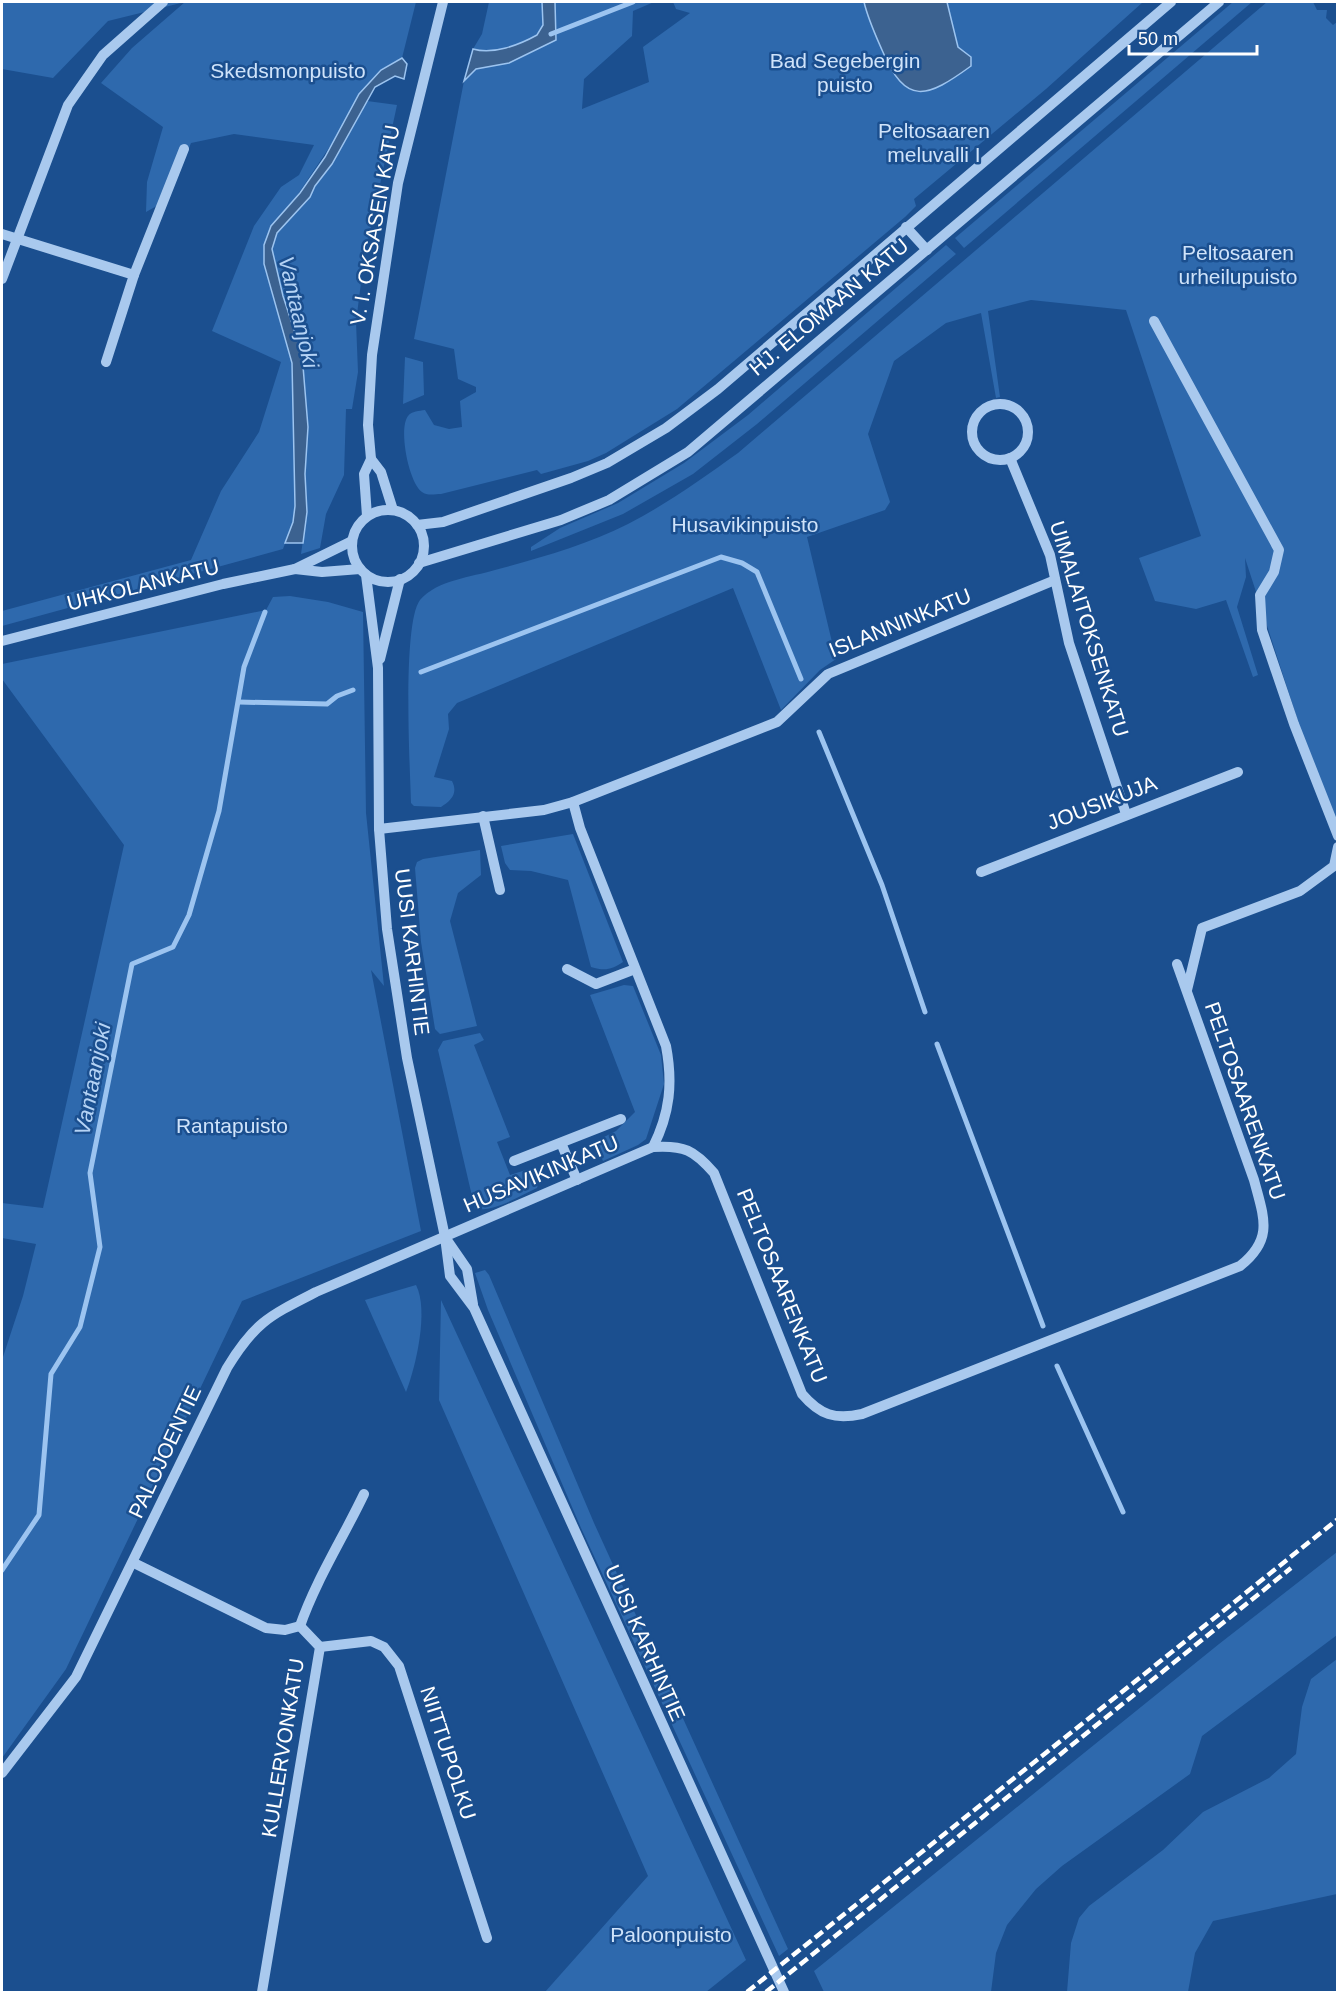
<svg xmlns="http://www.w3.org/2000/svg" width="1339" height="1994" viewBox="0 0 1339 1994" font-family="Helvetica,sans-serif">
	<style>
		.green { fill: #2e69ad }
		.water { fill: #3c6290; stroke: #9cc4f0; stroke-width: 1.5 }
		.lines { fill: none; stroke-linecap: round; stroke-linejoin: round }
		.stream { stroke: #9cc4f0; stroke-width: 5 }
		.minor { stroke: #a9c9ee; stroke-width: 10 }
		.rail { stroke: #fff; stroke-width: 4.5; stroke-dasharray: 10 4.5; stroke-linecap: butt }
		.labels { text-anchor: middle; stroke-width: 5; stroke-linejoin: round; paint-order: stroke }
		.park-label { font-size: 21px; fill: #cfe3fa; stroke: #1b4f8f }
		.street-label { font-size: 21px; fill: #fff; stroke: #1b4f8f }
		.water-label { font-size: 22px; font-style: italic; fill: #b5d3f5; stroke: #1b4f8f }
	</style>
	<rect width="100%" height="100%" fill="#1b4f8f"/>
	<g class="green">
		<polygon points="2,2 416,2 402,58 381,70 264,245 264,264 292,363 295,506 293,522 283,549 2,626 2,611 191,560 221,491 259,432 281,362 212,331 254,226 281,187 299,175 314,145 234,134 191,143 169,199 146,212 147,182 163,127 101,83 132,48 185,2 108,21 53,78 2,69"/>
		<path d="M 489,2 L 542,2 L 543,25 L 537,35 C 519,45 493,55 473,49 L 482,34 Z"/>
		<path d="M 555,2 L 654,2 L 633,11 L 632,36 L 584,79 L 582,109 L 649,82 L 643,47 L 690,13 L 676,9 L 673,2 L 1143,2 L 1046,89 L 914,199 L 916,206 L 905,217 L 677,409 L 606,453 L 588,461 L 541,474 L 537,470 L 441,494 C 435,494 427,496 422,492 C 409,483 398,429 408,416 C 412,411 419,411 425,410 L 434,425 L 449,429 L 462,427 L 460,401 L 476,392 L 476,387 L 458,379 L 454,349 L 414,339 L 464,81 L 476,69 L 509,63 L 556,23 Z"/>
		<polygon points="1233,2 1252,2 964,248 955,238"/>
		<path d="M 1267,2 L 1313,2 L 1317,10 L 1327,10 L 1326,18 L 1333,25 L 1337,22 L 1337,824 L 1309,755 L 1245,558 L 1246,577 L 1237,607 L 1258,675 L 1253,677 L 1226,600 L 1196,609 L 1155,601 L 1139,558 L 1201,536 L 1126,310 L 1031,300 L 988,311 L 1000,397 L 996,398 L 981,313 L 946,323 L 894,361 L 868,434 L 890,502 L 885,510 L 807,537 L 836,659 L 820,670 L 781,710 L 733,588 L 457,703 L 448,714 L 449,729 L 434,777 L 452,781 C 458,793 452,800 441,807 L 414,806 L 411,803 C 410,767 402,624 420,600 C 437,580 472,577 495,570 C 539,558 587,545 628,524 C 667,504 703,478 738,453 Z"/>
		<polygon points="367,101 397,105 364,259 356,322 358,372 352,409 346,409 344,475 326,514 320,548 301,554 307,512 305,474 308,427 302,354 283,296 272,249 276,234 310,197 315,186 332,164"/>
		<polygon points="946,245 956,254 757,424 693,474 623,514 531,551 531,547 560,528 618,503 684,463 748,415"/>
		<polygon points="405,357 423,362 424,395 403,404"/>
		<polygon points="290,596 328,602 363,612 366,813 384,986 371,970 421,1231 242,1301 66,1669 2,1758 2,1360 23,1296 36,1244 2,1238 2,1203 43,1208 124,845 2,679 2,664 266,610 273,597"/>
		<path d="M 573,834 L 623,962 C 611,970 605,971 591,967 L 568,880 L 531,871 L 510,870 L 505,863 L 501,846 Z"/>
		<polygon points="480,850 481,875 458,893 450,921 477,1026 440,1034 435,1029 421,942 415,868 417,862 423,859"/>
		<polygon points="624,985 633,986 661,1055 664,1084 646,1139 638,1145 603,1161 594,1142 616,1131 635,1112 590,995"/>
		<path d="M 480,1033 L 484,1040 L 474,1045 L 510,1137 L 497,1142 L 510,1175 L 535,1167 L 540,1178 L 537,1188 C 519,1196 495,1212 475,1209 L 438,1050 L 443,1041 Z"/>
		<polygon points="485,1270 489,1275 594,1523 788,1949 779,1956 581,1528 488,1310 475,1273"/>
		<path d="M 416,1285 C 429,1310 416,1366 406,1392 L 365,1300 Z"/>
		<polygon points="441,1300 746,1960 706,1992 545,1992 648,1876 439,1400"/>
		<polygon points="1337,1552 1337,1635 1202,1736 1190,1774 1062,1866 1036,1889 1007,1925 996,1953 991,1992 824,1992 814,1971 1219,1644"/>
		<polygon points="1337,1659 1337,1894 1213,1921 1195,1953 1188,1992 1067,1992 1071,1943 1079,1918 1089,1906 1163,1850 1203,1812 1269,1778 1296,1754 1302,1707 1311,1679"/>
	</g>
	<g class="water">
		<path d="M 542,2 L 555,2 L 556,40 L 509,63 L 476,69 L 464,81 L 473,49 C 493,55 519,45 537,35 L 543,25 Z"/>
		<path d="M 864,2 L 947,2 L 958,47 L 971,57 L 971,66 C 927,98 906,107 882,50 C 875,34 868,19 864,2 Z"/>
		<polygon points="402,58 407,64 404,79 395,76 375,87 332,164 315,186 310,197 277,233 272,249 283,296 302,354 308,427 305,474 307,512 303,543 285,543 293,522 295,506 292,363 264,264 264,245 271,226 300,193 325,157 359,94 381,70"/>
	</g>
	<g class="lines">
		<g class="stream">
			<polyline points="551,34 633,2"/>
			<polyline points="421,672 721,557 742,563 757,572 801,679"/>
			<polyline points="239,702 327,704 337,696 353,690"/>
			<polyline points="819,732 882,885 925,1012"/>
			<polyline points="937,1044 1043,1326"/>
			<polyline points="1057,1366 1123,1512"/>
			<polyline points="2,1570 39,1515 51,1374 80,1327 100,1247 90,1173 132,964 173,947 189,915 219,811 244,667 265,612"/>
		</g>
		<g class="minor">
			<polyline points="906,227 927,250"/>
			<polyline points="2,234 134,275 106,362"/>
			<polyline points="134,275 184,149"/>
			<polyline points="2,279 68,105 103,55 163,2"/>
			<polyline points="1154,321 1279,550 1274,572 1260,595 1262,630 1294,724 1338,836"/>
			<circle cx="1000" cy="432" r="28"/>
			<polyline points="1010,458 1050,555 1069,643 1126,814"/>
			<polyline points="371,459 381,472 393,510"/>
			<circle cx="388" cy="546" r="36"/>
			<polyline points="367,516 364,474 371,459 368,425 372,355 398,183 443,2"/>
			<polyline points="417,525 443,522 571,478 607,463 666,428 718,389 1171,2"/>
			<polyline points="419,563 561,520 609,500 688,452 1219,2"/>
			<polyline points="295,569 322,572 360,569"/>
			<polyline points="366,575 378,668 379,829 387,929 407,1058 445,1237 450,1276 474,1308 784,1992"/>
			<polyline points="2,641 223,584 295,569 352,541"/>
			<polyline points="380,659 400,579"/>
			<path d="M 573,802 L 580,828 L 666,1046 C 673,1083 670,1113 653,1147"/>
			<polyline points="483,816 500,890"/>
			<polyline points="379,829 544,810 573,802 777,722 828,674 1055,580"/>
			<polyline points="981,872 1238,772"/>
			<polyline points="567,969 596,984 635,969"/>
			<polyline points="1187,990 1202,928 1300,891 1334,866 1338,847"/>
			<polyline points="561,1143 577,1180"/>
			<polyline points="514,1161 621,1119"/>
			<polyline points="447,1240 467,1269 473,1304"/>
			<polyline points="134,1563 266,1628 285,1630 300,1626 320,1647 262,1992"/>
			<path d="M 300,1626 C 316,1580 343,1538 364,1494"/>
			<polyline points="320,1647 371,1641 384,1647 399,1666 487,1938"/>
			<path d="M 2,1773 L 76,1677 L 227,1368 C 255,1322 269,1316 316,1292 L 653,1147 C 684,1145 694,1150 714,1173 L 802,1394 C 820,1415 835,1420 862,1414 L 1240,1266 C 1274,1239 1264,1218 1254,1180 L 1177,964"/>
		</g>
		<g class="rail">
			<polyline points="747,1992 1338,1519"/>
			<polyline points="766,1992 1291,1568"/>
		</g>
	</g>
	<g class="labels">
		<g class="park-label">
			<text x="845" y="68">Bad Segebergin<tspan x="845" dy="24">puisto</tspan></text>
			<text x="288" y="78">Skedsmonpuisto</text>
			<text x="934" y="138">Peltosaaren<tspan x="934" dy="24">meluvalli I</tspan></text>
			<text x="1238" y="260">Peltosaaren<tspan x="1238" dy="24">urheilupuisto</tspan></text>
			<text x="745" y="532">Husavikinpuisto</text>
			<text x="232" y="1133">Rantapuisto</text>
			<text x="671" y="1942">Paloonpuisto</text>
		</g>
		<g class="street-label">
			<text transform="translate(375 225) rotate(-80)" y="7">V. I. OKSASEN KATU</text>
			<text transform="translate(829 307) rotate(-40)" y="7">HJ. ELOMAAN KATU</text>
			<text transform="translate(143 585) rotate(-14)" y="7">UHKOLANKATU</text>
			<text transform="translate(900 623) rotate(-22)" y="7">ISLANNINKATU</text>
			<text transform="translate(1089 629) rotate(73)" y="7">UIMALAITOKSENKATU</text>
			<text transform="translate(1102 803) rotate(-21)" y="7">JOUSIKUJA</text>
			<text transform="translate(412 952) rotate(83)" y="7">UUSI KARHINTIE</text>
			<text transform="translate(1245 1101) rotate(71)" y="7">PELTOSAARENKATU</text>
			<text transform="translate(541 1174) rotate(-23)" y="7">HUSAVIKINKATU</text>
			<text transform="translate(782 1286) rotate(68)" y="7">PELTOSAARENKATU</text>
			<text transform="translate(165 1452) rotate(-65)" y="7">PALOJOENTIE</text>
			<text transform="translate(645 1643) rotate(66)" y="7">UUSI KARHINTIE</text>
			<text transform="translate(283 1748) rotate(-81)" y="7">KULLERVONKATU</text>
			<text transform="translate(448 1753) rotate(72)" y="7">NIITTUPOLKU</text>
		</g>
		<g class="water-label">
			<text transform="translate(299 312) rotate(77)" y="8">Vantaanjoki</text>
			<text transform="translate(92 1079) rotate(-79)" y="8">Vantaanjoki</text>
		</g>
	</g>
	<rect width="1339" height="1994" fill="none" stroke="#ffffff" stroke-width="6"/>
	<path d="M1129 45v9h128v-9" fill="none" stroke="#ffffff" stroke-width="3"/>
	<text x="1138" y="45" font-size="18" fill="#ffffff" stroke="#1b4f8f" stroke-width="4.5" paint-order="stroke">50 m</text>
</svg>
